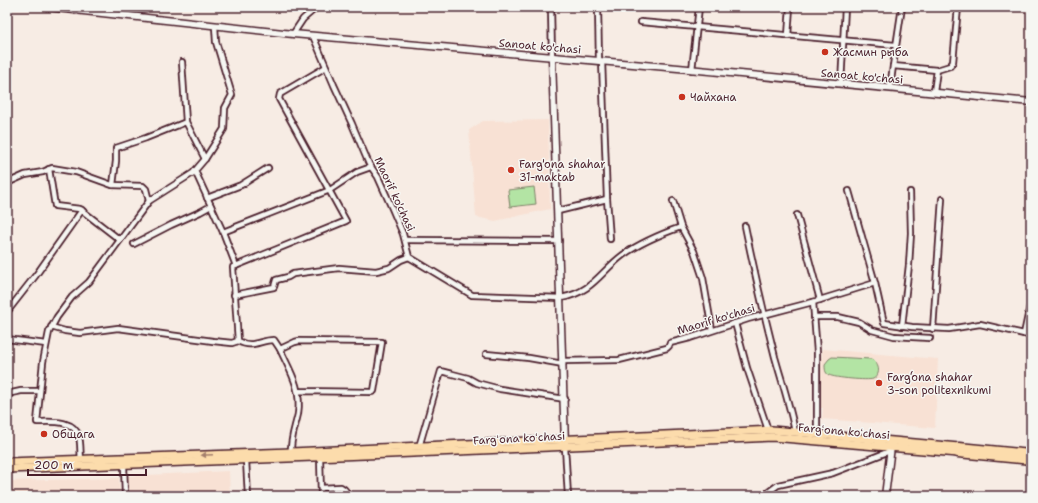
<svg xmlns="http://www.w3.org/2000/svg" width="1038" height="503" viewBox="0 0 1038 503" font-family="'Shantell Sans',sans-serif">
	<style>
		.built { fill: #f8e1d4 }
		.green { fill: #b3e4a4; stroke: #7e8268 }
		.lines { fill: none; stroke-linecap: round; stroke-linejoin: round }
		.street-casing { stroke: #4a1f2b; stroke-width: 8 }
		.secondary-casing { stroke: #4a1f2b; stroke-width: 9 }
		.primary-casing { stroke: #4a1f2b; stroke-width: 10 }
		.highway-casing { stroke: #4a1f2b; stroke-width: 11 }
		.street { stroke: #f6f6f2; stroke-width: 4.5 }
		.secondary { stroke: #f6f6f2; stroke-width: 6 }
		.primary { stroke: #fcdcac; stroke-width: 7 }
		.highway { stroke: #fcdcac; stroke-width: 8 }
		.oneway { fill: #a37e6c }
		.poi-dot { fill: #c8321e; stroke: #f6f6f2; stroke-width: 1.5 }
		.labels { text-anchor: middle; stroke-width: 3; stroke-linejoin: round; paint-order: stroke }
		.street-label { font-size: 11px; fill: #4a1f2b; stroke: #f6f6f2 }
		.poi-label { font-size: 11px; fill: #4a1f2b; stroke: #f6f6f2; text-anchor: start }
	</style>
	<rect width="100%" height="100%" fill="#f7ece4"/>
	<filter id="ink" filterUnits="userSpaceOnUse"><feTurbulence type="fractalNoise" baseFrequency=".025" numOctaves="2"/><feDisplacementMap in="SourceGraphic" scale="8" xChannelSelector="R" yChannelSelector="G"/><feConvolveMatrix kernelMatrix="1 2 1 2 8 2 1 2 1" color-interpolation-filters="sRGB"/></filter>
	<g filter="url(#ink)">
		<g class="built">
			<polygon points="548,120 550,209 495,221 476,217 469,130 483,121"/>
			<polygon points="822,349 938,359 935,428 822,419 823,408 819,408"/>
			<polygon points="229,471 230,496 127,496 127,476"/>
			<polygon points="119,478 120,496 7,496 7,481"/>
		</g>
		<g class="green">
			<polygon points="534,187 536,204 510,207 508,190"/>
			<path d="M 832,357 L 871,359 C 879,363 882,374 873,379 C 868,381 834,378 829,375 C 825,373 825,369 825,364 L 829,359 Z"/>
		</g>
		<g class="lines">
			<defs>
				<g id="street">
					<polyline points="551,7 552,58"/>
					<polyline points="598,7 599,61"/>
					<polyline points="902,7 893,66 937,70"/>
					<polyline points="641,22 895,45"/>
					<polyline points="293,34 303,19 317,7"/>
					<path d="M 313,36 L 334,85 L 352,124 L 369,164 L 378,177 L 391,206 L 403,234 L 409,257 L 472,295 L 561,298 C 593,292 600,272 623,255 C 640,243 661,234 681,227"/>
					<polyline points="788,36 790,7"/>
					<polyline points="602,61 607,199 610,239"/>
					<polyline points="182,62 186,122 205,159"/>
					<polyline points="692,70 699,7"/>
					<polyline points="841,84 845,7"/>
					<polyline points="890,88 893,66"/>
					<polyline points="934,92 937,70 950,66 953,62 958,7"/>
					<polyline points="49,169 55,206 80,209 120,240"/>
					<polyline points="195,171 223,232"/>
					<polyline points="7,183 25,175 43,172 52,168 76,172 112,185 143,186 146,189 149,201 193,173 205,159 224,129 225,108 232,95 216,42 215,26"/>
					<polyline points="113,185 116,161 116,148 146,138 186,122"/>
					<polyline points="849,191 875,283 884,323 912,327 949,329 980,324 1024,334"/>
					<polyline points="207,198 241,185 268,168"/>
					<polyline points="673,201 681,227 694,251 703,278 712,330"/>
					<polyline points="558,211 607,199"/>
					<polyline points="797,215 820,300"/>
					<path d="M 745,226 C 754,270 764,314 775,357 C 782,382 790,406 795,432"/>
					<polyline points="405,240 559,241"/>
					<polyline points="134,244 171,225 200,212 211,206"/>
					<polyline points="236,266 223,232 330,190 357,172 371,167"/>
					<polyline points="234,295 274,287 276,280 288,277 293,274 339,268 376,271 389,268 401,260 409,257"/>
					<polyline points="1031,301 1024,334 1031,336"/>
					<polyline points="813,302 817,352 817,434"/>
					<polyline points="7,312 36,275 82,210"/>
					<polyline points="814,317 838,317 859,322 872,330 894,336 930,338"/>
					<polyline points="735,323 747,368 768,430"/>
					<polyline points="902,326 909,265 911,233 910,192"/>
					<polyline points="51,327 65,331 80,333 118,328 213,341 232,343 238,341"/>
					<polyline points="933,329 942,199"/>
					<polyline points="7,339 46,344"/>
					<path d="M 280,349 L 274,340 C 259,340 253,349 238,341 L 233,267 L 346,221 L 279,99 L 280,94 L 326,67"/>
					<polyline points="486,354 529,358 563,364"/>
					<polyline points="563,361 619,360 667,348 669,346 670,343 690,338 748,319 813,302 875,283"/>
					<polyline points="7,394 21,391 40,391"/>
					<polyline points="419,447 441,371 468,378 477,383 500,389 565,399"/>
					<polyline points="565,447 568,496"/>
					<path d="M 291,454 C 290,439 295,428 298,414 C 302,388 290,371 280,349 L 295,342 L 299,341 L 382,342 L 374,391 L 372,392 L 299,391"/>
					<polyline points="320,457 321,496"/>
					<path d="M 81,460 C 80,452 81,444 79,437 C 74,419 51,422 37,422 L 43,362 L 49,332 L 57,317 L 72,297 L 89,282 L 149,201"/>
					<polyline points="246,460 248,496"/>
					<polyline points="124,465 125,496"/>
					<polyline points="321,488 341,487 344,489 350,496"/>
					<polyline points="763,496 778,485 833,473 890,451"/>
				</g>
				<g id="secondary">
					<polyline points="47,7 293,34 678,68 1031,102"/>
					<polyline points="552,58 565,444"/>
					<polyline points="885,496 891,447"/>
				</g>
				<g id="primary">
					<polyline points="7,462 291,452 772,430 959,447"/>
					<polyline points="7,469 390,454 772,437 958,453"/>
				</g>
				<polyline id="highway" points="1031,454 959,447 958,453 1031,460"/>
			</defs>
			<use href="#street" class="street-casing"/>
			<use href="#secondary" class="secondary-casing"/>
			<use href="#primary" class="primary-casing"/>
			<use href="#highway" class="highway-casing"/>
			<use href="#street" class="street"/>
			<use href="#secondary" class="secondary"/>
			<use href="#primary" class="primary"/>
			<use href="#highway" class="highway"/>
		</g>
		<defs><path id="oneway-solid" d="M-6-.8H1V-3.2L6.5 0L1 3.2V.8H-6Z"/></defs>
		<use class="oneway" href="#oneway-solid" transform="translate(207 455) rotate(178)"/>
	</g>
	<g class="poi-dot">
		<circle cx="825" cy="52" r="4"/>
		<circle cx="682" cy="97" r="4"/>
		<circle cx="511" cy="170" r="4"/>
		<circle cx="879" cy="383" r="4"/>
		<circle cx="44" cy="434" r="4"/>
	</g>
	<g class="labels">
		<g class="street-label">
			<text transform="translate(540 46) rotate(5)" y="4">Sanoat ko'chasi</text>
			<text transform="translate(862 76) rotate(5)" y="4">Sanoat ko'chasi</text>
			<text transform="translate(395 194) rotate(65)" y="4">Maorif ko'chasi</text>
			<text transform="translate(716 319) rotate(-17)" y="4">Maorif ko'chasi</text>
			<text transform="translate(844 431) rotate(5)" y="4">Fargʻona koʻchasi</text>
			<text transform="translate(519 438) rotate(-3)" y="4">Fargʻona koʻchasi</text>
		</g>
		<g class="poi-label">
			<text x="833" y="56">Жасмин рыба</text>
			<text x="690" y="101">Чайхана</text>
			<text x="519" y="168">Farg'ona shahar<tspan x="519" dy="13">31-maktab</tspan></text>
			<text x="887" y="381">Farg‘ona shahar<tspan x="887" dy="13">3-son politexnikumi</tspan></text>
			<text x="52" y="438">Общага</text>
		</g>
	</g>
	<rect width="1038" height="503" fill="none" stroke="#f6f6f2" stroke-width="24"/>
	<rect x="12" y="12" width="1014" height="479" fill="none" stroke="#4a1f2b" stroke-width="1.5" filter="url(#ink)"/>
	<path d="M28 469v6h118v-6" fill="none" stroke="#4a1f2b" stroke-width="2"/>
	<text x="34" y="469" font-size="12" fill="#4a1f2b" stroke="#f6f6f2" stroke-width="3" paint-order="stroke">200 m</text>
</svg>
